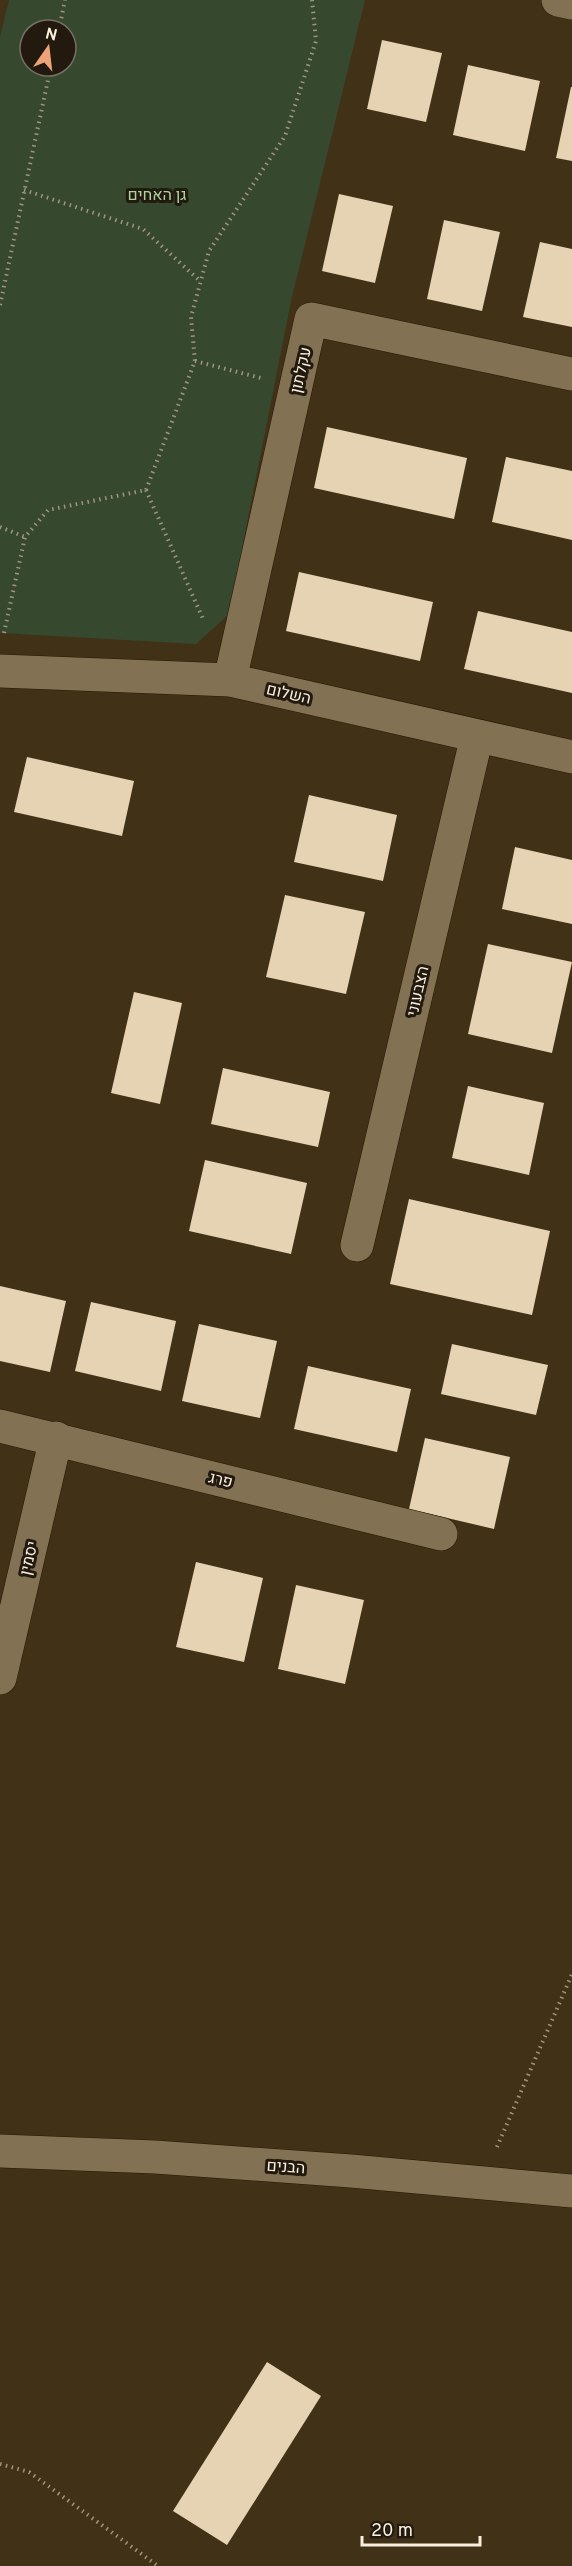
<svg xmlns="http://www.w3.org/2000/svg" width="572" height="2566" viewBox="0 0 572 2566" font-family="Overpass,Heebo,sans-serif">
	<style>
		.green { fill: #36492f; fill-rule: evenodd }
		.building { fill: #e6d3b3 }
		.lines { fill: none; stroke-linecap: round; stroke-linejoin: round }
		.minor-casing { stroke: #271800; stroke-width: 34 }
		.path { stroke: #a0947e; stroke-width: 4; stroke-dasharray: 1.5 4.5; stroke-linecap: butt }
		.minor { stroke: #837154; stroke-width: 33 }
		.labels { text-anchor: middle; stroke-width: 6; stroke-linejoin: round; paint-order: stroke }
		.park-label { font-size: 16px; fill: #abd49d; stroke: #221a0f }
		.street-label { font-size: 16px; fill: #f9efdf; stroke: #221a0f }
	</style>
	<rect width="100%" height="100%" fill="#413116"/>
	<path class="green" d="M 9,0 L 365,0 L 291,301 L 229,614 L 196,644 L 0,633 L 0,37 ZM 30,30 L 66,30 L 66,66 L 30,66 Z"/>
	<g class="building">
		<polygon points="382,40 442,53 426,122 367,109"/>
		<polygon points="468,65 540,81 525,151 453,135"/>
		<polygon points="571,87 572,87 572,161 556,158"/>
		<polygon points="339,194 393,206 375,283 322,271"/>
		<polygon points="444,220 500,232 482,311 427,299"/>
		<polygon points="540,242 572,249 572,327 523,317"/>
		<polygon points="327,427 467,458 454,519 314,488"/>
		<polygon points="506,457 572,471 572,540 492,522"/>
		<polygon points="299,572 433,602 420,661 286,631"/>
		<polygon points="478,611 572,632 572,693 464,669"/>
		<polygon points="27,757 134,781 122,836 14,812"/>
		<polygon points="309,795 397,815 383,881 294,862"/>
		<polygon points="515,847 572,860 572,924 502,909"/>
		<polygon points="285,895 365,912 346,994 266,977"/>
		<polygon points="488,944 572,962 552,1053 468,1034"/>
		<polygon points="134,992 182,1003 160,1104 111,1093"/>
		<polygon points="223,1068 330,1092 318,1147 211,1124"/>
		<polygon points="468,1086 544,1103 529,1175 452,1158"/>
		<polygon points="205,1160 307,1183 291,1254 189,1231"/>
		<polygon points="409,1199 550,1231 532,1315 390,1284"/>
		<polygon points="0,1286 66,1301 50,1372 0,1361"/>
		<polygon points="91,1302 176,1321 161,1391 75,1371"/>
		<polygon points="199,1324 277,1341 260,1418 182,1401"/>
		<polygon points="452,1344 548,1365 536,1415 441,1394"/>
		<polygon points="308,1366 411,1389 397,1452 294,1429"/>
		<polygon points="425,1438 510,1457 494,1529 409,1509"/>
		<polygon points="196,1562 263,1578 244,1662 176,1647"/>
		<polygon points="296,1585 364,1600 345,1684 278,1669"/>
		<polygon points="267,2362 321,2396 227,2545 173,2511"/>
	</g>
	<g class="lines">
		<defs>
			<g id="minor">
				<polyline points="558,0 572,3"/>
				<polyline points="0,671 230,680 572,757"/>
				<polyline points="230,680 311,319 572,374"/>
				<polyline points="357,1245 477,736"/>
				<polyline points="0,1426 441,1534"/>
				<polyline points="0,1678 56,1438"/>
				<polyline points="0,2151 155,2157 351,2171 572,2191"/>
			</g>
		</defs>
		<use href="#minor" class="minor-casing"/>
		<g class="path">
			<polyline points="59,30 65,0"/>
			<polyline points="24,190 143,229 200,281"/>
			<polyline points="0,305 51,66"/>
			<polyline points="195,361 261,378"/>
			<polyline points="146,490 204,621"/>
			<polyline points="0,527 25,537"/>
			<polyline points="4,633 25,537 48,510 146,490 195,361 191,317 209,251 285,136 316,41 312,0"/>
			<polyline points="497,2147 572,1974"/>
			<polyline points="0,2464 29,2472 158,2566"/>
		</g>
		<use href="#minor" class="minor"/>
	</g>
	<g class="labels">
		<g class="park-label">
			<text x="157" y="200">גן האחים</text>
		</g>
		<g class="street-label">
			<text transform="translate(300 370) rotate(-77)" y="6">עקלתון</text>
			<text transform="translate(289 693) rotate(13)" y="6">השלום</text>
			<text transform="translate(417 991) rotate(-77)" y="6">הצבעוני</text>
			<text transform="translate(221 1479) rotate(14)" y="6">פרג</text>
			<text transform="translate(28 1558) rotate(-77)" y="6">יסמין</text>
			<text transform="translate(286 2166) rotate(4)" y="6">הבנים</text>
		</g>
	</g>
	<g transform="translate(48 48) rotate(14)"><circle r="28" fill="#221a0f" stroke="#786f62" stroke-width="1.5"/>
	<path d="M0-4.5L10 22L0 15L-10 22Z" fill="#efa378"/>
	<text y="-9" font-size="16" font-weight="bold" text-anchor="middle" fill="#f9efdf">N</text>
	</g>
	<path d="M362 2536v9h118v-9" fill="none" stroke="#f9efdf" stroke-width="3"/>
	<text x="371" y="2536" font-size="18" fill="#f9efdf" stroke="#221a0f" stroke-width="4.5" paint-order="stroke">20 m</text>
</svg>
